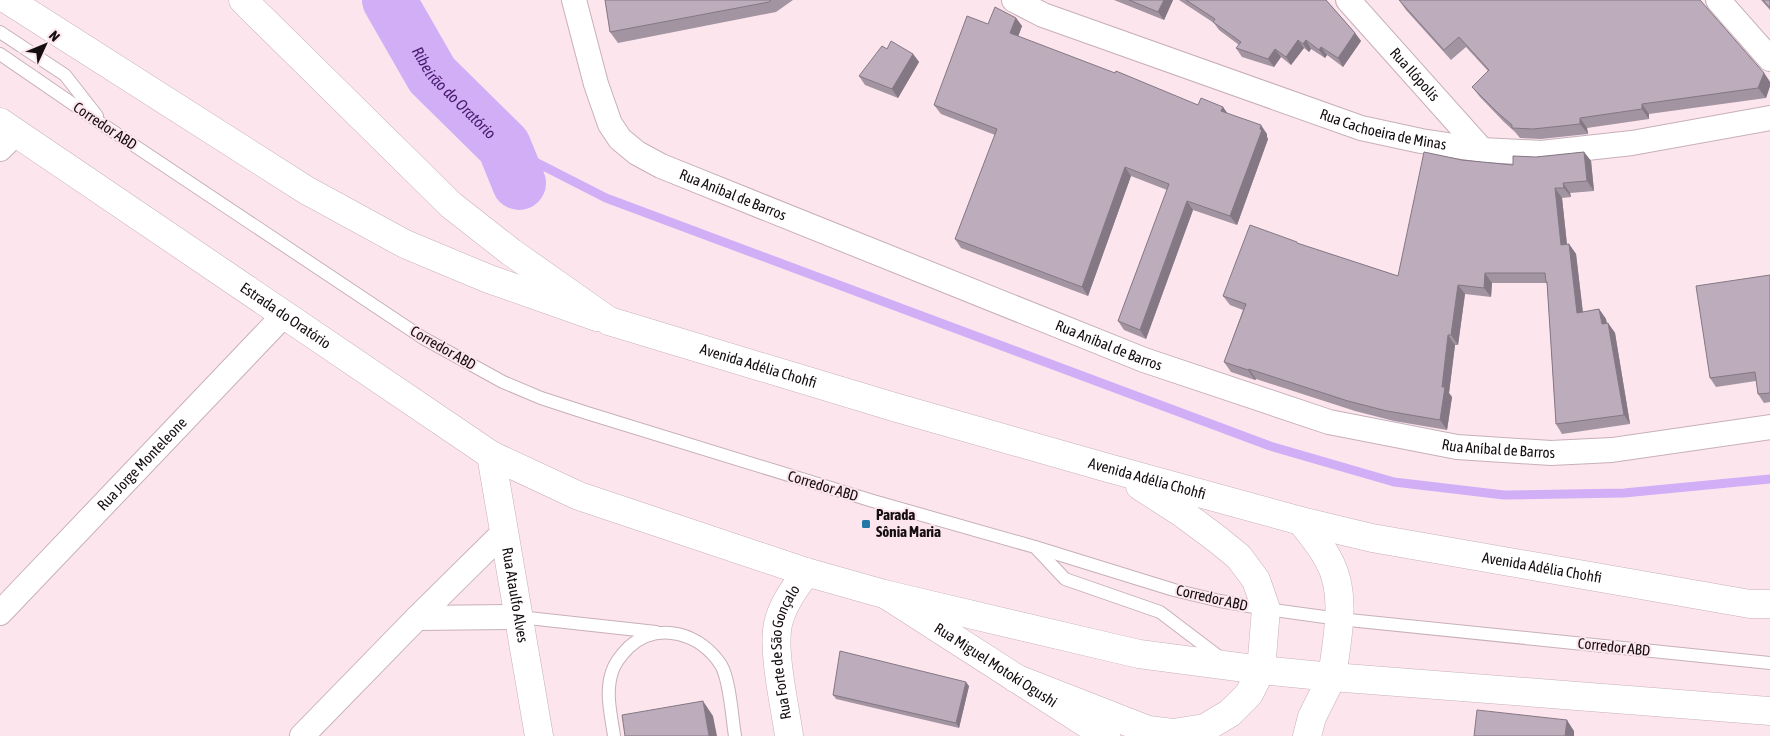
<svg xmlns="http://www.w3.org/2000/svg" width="1770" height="736" viewBox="0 0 1770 736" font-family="'Asap Condensed',sans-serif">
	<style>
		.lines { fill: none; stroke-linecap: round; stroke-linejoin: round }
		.stream { stroke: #d1aef6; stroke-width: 9 }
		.river { stroke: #d1aef6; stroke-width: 54 }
		.service-casing { stroke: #c7b0b9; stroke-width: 14 }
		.minor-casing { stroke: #c7b0b9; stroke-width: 26 }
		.secondary-casing { stroke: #c7b0b9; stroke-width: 29 }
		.primary-casing { stroke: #c7b0b9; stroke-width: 29 }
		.trunk-casing { stroke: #c7b0b9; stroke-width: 29 }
		.service { stroke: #fff; stroke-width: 12 }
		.minor { stroke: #fff; stroke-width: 24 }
		.secondary { stroke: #fff; stroke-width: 28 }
		.primary { stroke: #fff; stroke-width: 28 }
		.trunk { stroke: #fff; stroke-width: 28 }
		.wall { fill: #a394a2 }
		.shaded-wall { fill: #847884 }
		.building { fill: #bdacbc; stroke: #847884 }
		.poi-dot { fill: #2178a7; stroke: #fde5ee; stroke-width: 2 }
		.labels { text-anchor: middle; stroke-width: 4; stroke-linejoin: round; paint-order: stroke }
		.street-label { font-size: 15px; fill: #150e11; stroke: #fde5ee }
		.poi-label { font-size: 15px; font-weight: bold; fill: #150e11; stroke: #fde5ee; text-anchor: start }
		.water-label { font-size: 16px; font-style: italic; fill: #48196c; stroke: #fde5ee }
	</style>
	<rect width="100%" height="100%" fill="#fde5ee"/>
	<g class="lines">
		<polyline class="stream" points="504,146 606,198 1270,446 1394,482 1504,495 1624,493 1770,479"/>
		<path class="river" id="s1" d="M 389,0 L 432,75 L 504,146 L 519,183"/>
		<defs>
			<g id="service">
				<polyline points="0,32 65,75 97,116"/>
				<polyline points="0,54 105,126 423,338 503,382 541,398 587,413 873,501 1035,547 1174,590 1220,601 1266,609 1339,619 1770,663"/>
				<polyline points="1035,547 1065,579 1160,612 1222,659"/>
				<polyline points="519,617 656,632"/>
				<path d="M 614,736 C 611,714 605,693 612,672 C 615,662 622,654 629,647 C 659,620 701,634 721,665 C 730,680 732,718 735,736"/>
			</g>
			<g id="minor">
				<path id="s2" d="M 574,0 L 596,84 L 610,124 L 620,139 L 637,153 L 661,166 L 1144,360 L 1329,422 L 1457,447 L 1551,453 L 1612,450 L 1770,427"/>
				<path id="s3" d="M 1014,0 L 1043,15 L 1361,128 L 1421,141 L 1482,150 L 1541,153 L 1632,143 L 1770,118"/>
				<path id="s4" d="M 1348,0 L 1482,150"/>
				<polyline points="1718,0 1770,59"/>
				<polyline points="0,149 16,133"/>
				<path id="s5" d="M 0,613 L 284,315"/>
				<polyline points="417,618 519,617"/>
				<polyline points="302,736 417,618 504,532"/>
			</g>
			<g id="secondary">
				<path id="s6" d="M 491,455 L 539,736"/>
				<path id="s7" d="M 888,596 L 1106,736"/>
				<path id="s8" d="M 789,736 C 785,706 772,651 778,624 C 782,605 795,588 806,572"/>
				<polyline points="1307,736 1312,717 1332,677"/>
			</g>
			<polyline id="primary" points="8,0 306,190 405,244 489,279 597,317"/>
			<g id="trunk">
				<path id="s9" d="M 243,0 L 451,205 L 511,252 L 609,321 L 894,407 L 1108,468 L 1301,521 L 1372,538 L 1750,604 L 1770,604"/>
				<path id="s10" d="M 0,122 L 491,455 L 579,496 L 806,572 L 884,594 L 1139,654 L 1261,670 L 1332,677 L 1770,711"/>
				<path d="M 1301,521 C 1310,533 1321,545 1328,559 C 1348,593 1337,639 1332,677"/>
				<polyline points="1015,678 1148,730 1173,733 1205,728 1230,713 1249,694 1261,670 1266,609 1256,580 1239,557 1217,539 1182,513 1140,486"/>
			</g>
		</defs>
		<use href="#service" class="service-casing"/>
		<use href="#minor" class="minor-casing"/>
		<use href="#secondary" class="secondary-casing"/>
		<use href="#primary" class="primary-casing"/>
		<use href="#trunk" class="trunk-casing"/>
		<use href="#service" class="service"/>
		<use href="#minor" class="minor"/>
		<use href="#secondary" class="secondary"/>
		<use href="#primary" class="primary"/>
		<use href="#trunk" class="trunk"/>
	</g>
	<g class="wall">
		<polygon points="605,0 793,0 776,12 618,43 610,32"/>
		<polygon points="1114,0 1173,0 1164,20"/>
		<polygon points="1179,0 1326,0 1355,33 1361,41 1343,67 1327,55 1325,58 1311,49 1309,52 1304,48 1291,65 1281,57 1274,67 1242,57 1236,48 1239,45 1219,30 1214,23"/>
		<polygon points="1399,0 1764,73 1770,82 1770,86 1766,98 1649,114 1649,119 1587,128 1588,134 1541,139 1520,138 1515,132 1504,122 1480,97 1472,87 1488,71 1466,47 1451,60 1406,10"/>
		<polygon points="1761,0 1770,0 1770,10"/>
		<polygon points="1016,18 1022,26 1018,37 1198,105 1223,107 1228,114 1267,134 1267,137 1268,139 1237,225 1193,210 1146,339 1124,330 1118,321 1167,190 1131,176 1088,296 961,248 955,239 995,135 941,114 934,105 988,24"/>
		<polygon points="887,49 913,54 919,62 898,98 865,85 859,76"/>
		<polygon points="1584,152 1591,161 1594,191 1570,193 1571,197 1562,198 1567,244 1569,244 1576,254 1583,312 1599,309 1606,319 1607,323 1608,323 1615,333 1630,424 1562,434 1556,424 1547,284 1546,283 1492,283 1491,297 1465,294 1458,345 1455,345 1449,393 1452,397 1447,430 1394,421 1355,411 1256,379 1255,380 1231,372 1224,362 1243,310 1230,305 1223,296 1299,244 1398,276 1462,160 1513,165 1536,157"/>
		<polygon points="1770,275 1770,402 1764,403 1758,394 1756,381 1716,387 1710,378"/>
		<polygon points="969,686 959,728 836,699 833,695"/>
	</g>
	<g class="shaded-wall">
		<polygon points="1164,0 1173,0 1164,20 1158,12"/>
		<polygon points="1016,18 1022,26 1016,42 1010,33"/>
		<polygon points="1355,33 1361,41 1343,67 1338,58"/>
		<polygon points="1298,40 1304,48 1291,65 1286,57"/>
		<polygon points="1306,40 1311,49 1309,52 1303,44"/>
		<polygon points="1321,47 1327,55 1325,58 1319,50"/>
		<polygon points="1275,49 1281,57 1274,67 1268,59"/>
		<polygon points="913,54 919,62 898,98 892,89"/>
		<polygon points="1764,73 1770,82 1770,86 1766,98 1758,88"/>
		<polygon points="1642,104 1649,114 1649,119 1642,109"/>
		<polygon points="1223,107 1229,116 1221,111"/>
		<polygon points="1580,118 1587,128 1588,134 1580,124"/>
		<polygon points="1261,125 1267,134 1267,137 1268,139 1237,225 1230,216"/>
		<polygon points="1584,152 1591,161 1594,191 1587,181"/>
		<polygon points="1125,167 1131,176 1088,296 1082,287"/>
		<polygon points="1563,183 1570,193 1571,197 1564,188"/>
		<polygon points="1555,188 1562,198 1568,255 1561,245"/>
		<polygon points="1187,201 1193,210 1146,339 1140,330"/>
		<polygon points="1569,244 1576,254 1584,323 1577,313"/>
		<polygon points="1485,273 1492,283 1491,297 1484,288"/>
		<polygon points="1458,285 1465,294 1458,345 1451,335"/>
		<polygon points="1599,309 1606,319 1608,334 1602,324"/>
		<polygon points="1608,323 1615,333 1630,424 1624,415"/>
		<polygon points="1448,335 1455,345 1449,393 1452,397 1447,430 1440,420 1442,387"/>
		<polygon points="1249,369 1256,379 1255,380 1248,370"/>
		<polygon points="966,682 969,686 959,728 956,723"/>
		<polygon points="703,701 713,716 717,736 709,736"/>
		<polygon points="1567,720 1574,731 1574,736 1565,736"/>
	</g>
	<g class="building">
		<polygon points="605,0 771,0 769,2 610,32"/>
		<polygon points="1129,0 1164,0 1158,12"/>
		<polygon points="1186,0 1326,0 1355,33 1338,58 1321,47 1319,50 1306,40 1303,44 1298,40 1286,57 1275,49 1268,59 1236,48 1241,42 1213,22 1215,19"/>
		<polygon points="1399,0 1700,0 1764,73 1758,88 1642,104 1642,109 1580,118 1580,124 1533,129 1512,128 1512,125 1497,112 1472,87 1489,70 1459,37 1444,50"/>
		<polygon points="1763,0 1770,0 1770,8"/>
		<polygon points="995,7 1016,18 1010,33 1115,73 1116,71 1198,105 1201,98 1223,107 1221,111 1261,125 1260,129 1262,130 1230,216 1187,201 1140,330 1118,321 1169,184 1125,167 1082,287 955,239 997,129 934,105 967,16 988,24"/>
		<polygon points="891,41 913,54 892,89 859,76 882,46 887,49"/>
		<polygon points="1424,152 1462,160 1513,165 1513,156 1536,157 1584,152 1587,181 1563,183 1564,188 1555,188 1561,245 1569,244 1577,313 1599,309 1602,324 1608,323 1624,415 1556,424 1547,282 1546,282 1545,273 1485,273 1484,288 1458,285 1451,335 1448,335 1442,387 1445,387 1440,420 1387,411 1348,401 1249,369 1248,370 1224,362 1246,304 1223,296 1250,225 1297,242 1297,243 1398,276"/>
		<polygon points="1770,275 1770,393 1758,394 1755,372 1710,378 1696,286"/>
		<polygon points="840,651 966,682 956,723 833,695"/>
		<polygon points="703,701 709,736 625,736 622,715"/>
		<polygon points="1477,710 1567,720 1565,736 1474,736"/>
	</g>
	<rect class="poi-dot" x="861" y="519" width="10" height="10" rx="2.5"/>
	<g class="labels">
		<g class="street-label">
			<text dy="5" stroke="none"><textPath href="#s4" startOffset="100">Rua Ilópolis</textPath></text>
			<text transform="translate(105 126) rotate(34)" y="5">Corredor ABD</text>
			<text dy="5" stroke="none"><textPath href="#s3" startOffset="392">Rua Cachoeira de Minas</textPath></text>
			<text dy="5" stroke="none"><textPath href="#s2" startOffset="274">Rua Aníbal de Barros</textPath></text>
			<text dy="5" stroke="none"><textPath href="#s10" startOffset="345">Estrada do Oratório</textPath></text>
			<text dy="5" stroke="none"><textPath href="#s2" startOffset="679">Rua Aníbal de Barros</textPath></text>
			<text transform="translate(443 348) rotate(30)" y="5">Corredor ABD</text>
			<text dy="5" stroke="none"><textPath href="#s9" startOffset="644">Avenida Adélia Chohfi</textPath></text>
			<text dy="5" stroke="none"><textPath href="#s2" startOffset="1084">Rua Aníbal de Barros</textPath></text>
			<text dy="5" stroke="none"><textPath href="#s5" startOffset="206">Rua Jorge Monteleone</textPath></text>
			<text dy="5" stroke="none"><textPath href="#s9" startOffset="1049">Avenida Adélia Chohfi</textPath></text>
			<text transform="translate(823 486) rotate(17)" y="5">Corredor ABD</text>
			<text dy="5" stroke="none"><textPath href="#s9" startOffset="1454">Avenida Adélia Chohfi</textPath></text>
			<text dy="5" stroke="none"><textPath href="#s6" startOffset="142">Rua Ataulfo Alves</textPath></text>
			<text transform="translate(1212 598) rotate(13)" y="5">Corredor ABD</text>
			<text transform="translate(1614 647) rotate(6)" y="5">Corredor ABD</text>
			<text dy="5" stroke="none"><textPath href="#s8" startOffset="86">Rua Forte de São Gonçalo</textPath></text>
			<text dy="5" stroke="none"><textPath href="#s7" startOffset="128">Rua Miguel Motoki Ogushi</textPath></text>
		</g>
		<g class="poi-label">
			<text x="876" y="520">Parada<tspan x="876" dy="17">Sônia Maria</tspan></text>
		</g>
		<g class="water-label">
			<text dy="6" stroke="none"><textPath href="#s1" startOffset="114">Ribeirão do Oratório</textPath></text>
		</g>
	</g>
	<g transform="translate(45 45) rotate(46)" stroke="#fde5ee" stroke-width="4" paint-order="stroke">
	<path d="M0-4L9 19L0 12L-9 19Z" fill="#150e11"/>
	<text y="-8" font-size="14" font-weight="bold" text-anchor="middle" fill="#150e11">N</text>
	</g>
</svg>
